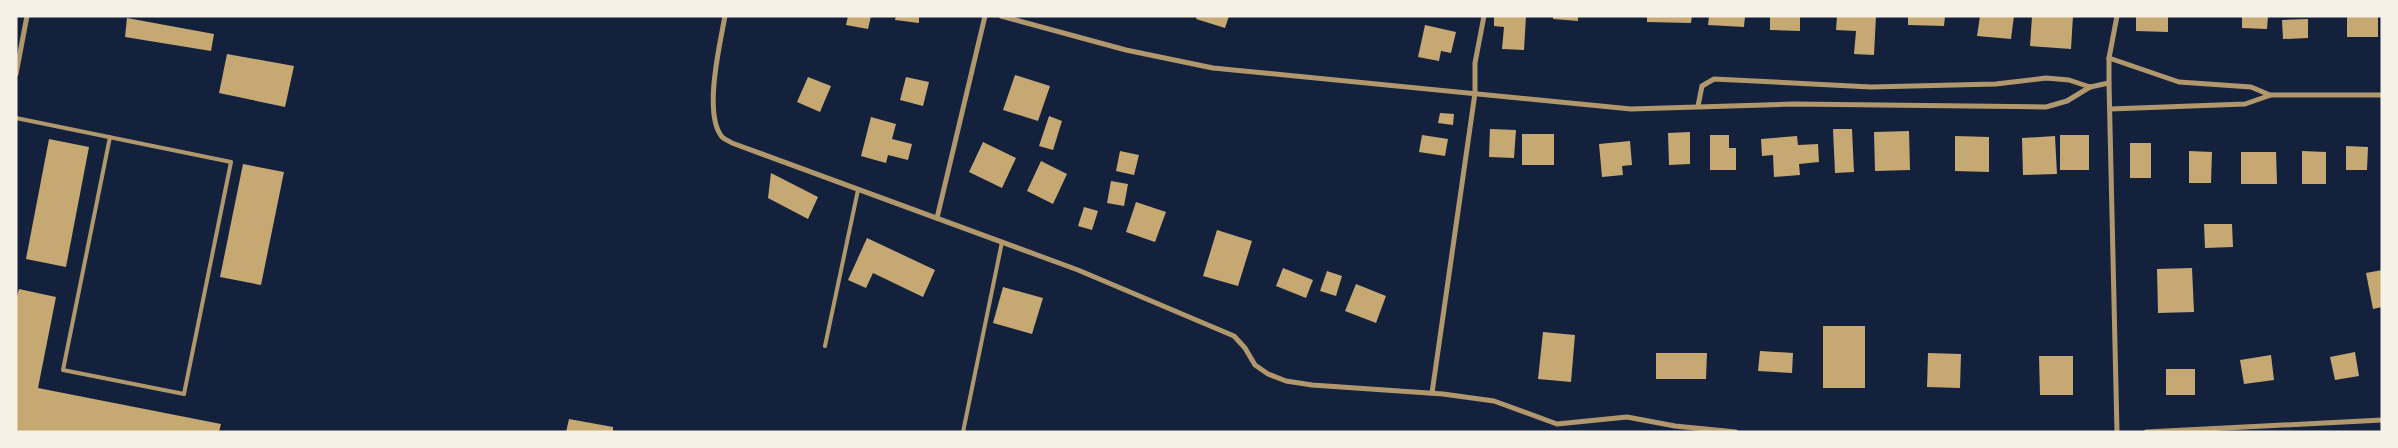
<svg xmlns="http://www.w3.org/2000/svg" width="2398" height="448" viewBox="0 0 2398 448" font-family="'IBM Plex Sans',sans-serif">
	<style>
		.building { fill: #c6a872 }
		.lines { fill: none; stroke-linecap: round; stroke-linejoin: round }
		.service { stroke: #b1986c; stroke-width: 4 }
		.minor { stroke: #b1986c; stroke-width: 5 }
	</style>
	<rect width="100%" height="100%" fill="#14213d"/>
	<g class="building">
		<polygon points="848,16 871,16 868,29 846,25"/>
		<polygon points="896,16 919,16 919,23 895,20"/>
		<polygon points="1197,16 1229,16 1225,28 1196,19"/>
		<polygon points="1494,16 1526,16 1524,50 1502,49 1504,27 1494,26"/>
		<polygon points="1553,16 1578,16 1578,21 1553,19"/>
		<polygon points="1647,16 1692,16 1691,23 1647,22"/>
		<polygon points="1709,16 1745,16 1744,27 1708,25"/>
		<polygon points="1770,16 1800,16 1800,31 1770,30"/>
		<polygon points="1837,16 1876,16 1874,55 1854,54 1856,31 1836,30"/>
		<polygon points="1908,16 1945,16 1944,26 1908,25"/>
		<polygon points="1980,16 2014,16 2011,39 1977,36"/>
		<polygon points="2032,16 2073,16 2071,49 2030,46"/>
		<polygon points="2136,16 2168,16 2168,32 2136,31"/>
		<polygon points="2242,16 2268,16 2267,29 2242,28"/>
		<rect x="2347" y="16" width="31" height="21"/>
		<polygon points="127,18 214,34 211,51 125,37"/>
		<polygon points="2308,19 2308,38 2283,39 2282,20"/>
		<polygon points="1425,25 1456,32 1451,53 1441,51 1439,61 1418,57"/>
		<polygon points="227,54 294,66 285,107 219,93"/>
		<polygon points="1015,75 1050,86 1038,121 1003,110"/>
		<polygon points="808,77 831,86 820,112 797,102"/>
		<polygon points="906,77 929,82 923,106 900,100"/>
		<polygon points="1440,113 1454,114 1453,125 1438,123"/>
		<polygon points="1049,116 1062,121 1053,150 1039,146"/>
		<polygon points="871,117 896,124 892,139 912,144 908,160 888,155 886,163 861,156"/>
		<polygon points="1490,129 1516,130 1514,158 1489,157"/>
		<polygon points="1833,129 1852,129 1854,172 1835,173"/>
		<polygon points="1909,131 1910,170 1875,171 1874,132"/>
		<polygon points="1690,132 1690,164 1669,165 1668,133"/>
		<rect x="1522" y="134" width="32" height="31"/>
		<polygon points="1422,135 1448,139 1445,156 1419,152"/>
		<polygon points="1710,135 1729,135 1729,148 1736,148 1736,170 1710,170"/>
		<rect x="2060" y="135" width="29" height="35"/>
		<polygon points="1797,136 1798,145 1818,144 1819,162 1799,164 1800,175 1774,177 1773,155 1762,156 1761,139"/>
		<polygon points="1955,136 1989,137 1989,172 1955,171"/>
		<polygon points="2055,136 2057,174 2023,175 2022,138"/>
		<polygon points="49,139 89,147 66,267 26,259"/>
		<polygon points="1630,141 1632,165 1622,166 1623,175 1602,177 1599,144"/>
		<polygon points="983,142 1016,158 1002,188 969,172"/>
		<rect x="2130" y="143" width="21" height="35"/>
		<polygon points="2346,146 2368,147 2367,170 2346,170"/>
		<polygon points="1120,151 1139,155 1134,175 1116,171"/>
		<polygon points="2189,151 2212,152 2211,183 2189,183"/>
		<polygon points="2302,151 2326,152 2326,184 2302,184"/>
		<polygon points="2241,152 2276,152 2277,184 2241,184"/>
		<polygon points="1041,161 1067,174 1053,204 1027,191"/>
		<polygon points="243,164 284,172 261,285 220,277"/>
		<polygon points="771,173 818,197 808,219 768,198"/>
		<polygon points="1111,181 1128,184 1124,206 1107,203"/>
		<polygon points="1136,202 1166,212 1155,242 1126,232"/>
		<polygon points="1084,207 1098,211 1092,230 1078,226"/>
		<polygon points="2204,224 2232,224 2233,247 2205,248"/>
		<polygon points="1217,230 1252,241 1238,286 1203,276"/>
		<polygon points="867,238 935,270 923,297 873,273 866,288 848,280"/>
		<polygon points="1283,268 1313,280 1306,298 1276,286"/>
		<polygon points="2192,268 2194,312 2158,313 2157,269"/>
		<polygon points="2382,270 2382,307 2373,309 2366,273"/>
		<polygon points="1327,271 1342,276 1336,296 1320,291"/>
		<polygon points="1356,284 1386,296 1376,323 1345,311"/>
		<polygon points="1003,287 1043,298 1032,334 993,323"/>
		<polygon points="19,289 56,297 38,388 221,424 219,432 16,432 16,300"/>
		<rect x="1823" y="326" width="42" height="62"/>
		<polygon points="1543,332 1575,335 1571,382 1538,379"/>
		<polygon points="1760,351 1793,353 1792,373 1758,371"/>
		<polygon points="2355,352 2359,376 2335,380 2330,357"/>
		<polygon points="1656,353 1707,353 1706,379 1656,379"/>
		<polygon points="1928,353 1961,354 1960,388 1927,387"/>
		<polygon points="2271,355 2274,380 2244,384 2240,360"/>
		<polygon points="2039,356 2073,356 2073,395 2040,395"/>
		<rect x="2166" y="369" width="29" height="26"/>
		<polygon points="569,419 613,427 613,432 566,432"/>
	</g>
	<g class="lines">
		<g class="service">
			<polyline points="16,118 231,162 184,394 63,370 110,137"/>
			<polyline points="825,346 858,190"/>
			<polyline points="963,432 1002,242"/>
		</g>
		<g class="minor">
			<path d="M 725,16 C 720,44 703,114 722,137 C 724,139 729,141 732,143 L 1078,270 L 1234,336 L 1245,348 L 1255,365 L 1268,374 L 1286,381 L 1312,385 L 1443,394 L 1494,401 L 1557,424 L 1627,417 L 1675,426 L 1736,432"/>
			<polyline points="1001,16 1126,50 1213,68 1631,109 1793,104 2046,107 2067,101 2090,87"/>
			<polyline points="2109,58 2179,82 2251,87 2270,95"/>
			<polyline points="16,74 27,16"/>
			<polyline points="1698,106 1702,86 1714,79 1871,87 1996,84 2046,78 2069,80 2090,87 2109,83"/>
			<polyline points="2110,109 2245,104 2271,95 2382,95"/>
			<polyline points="937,218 985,16"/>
			<polyline points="1432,393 1475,93 1475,63 1484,16"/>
			<polyline points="2117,432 2109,83 2109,58 2117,16"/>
			<polyline points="2146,432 2382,420"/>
		</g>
	</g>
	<rect width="2398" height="448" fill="none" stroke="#f6f1e7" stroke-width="35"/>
</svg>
